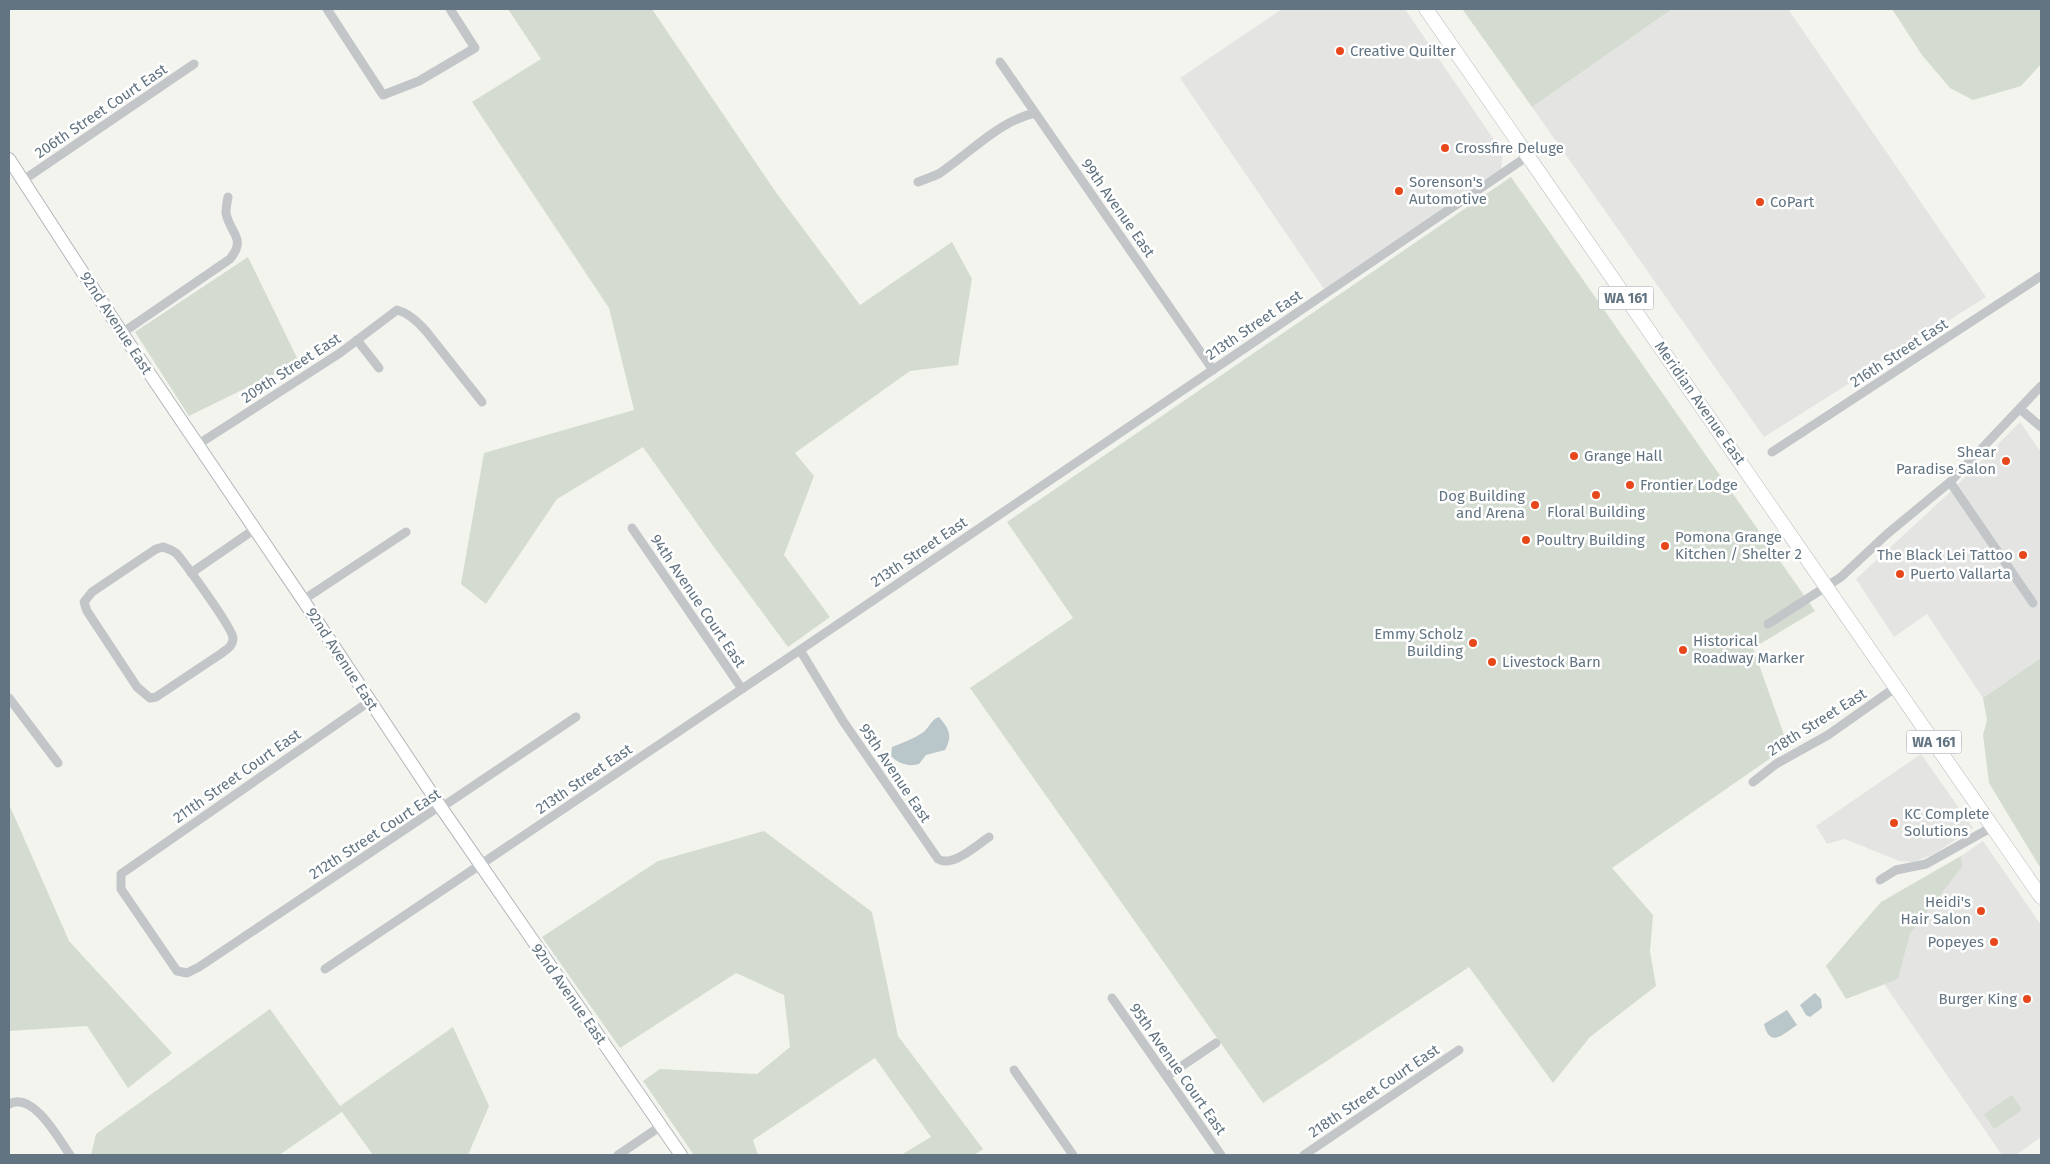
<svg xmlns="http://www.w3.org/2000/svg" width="2050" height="1164" viewBox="0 0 2050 1164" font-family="'Fira Sans',sans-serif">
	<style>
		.built { fill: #e4e5e3 }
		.green { fill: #d4dbd0 }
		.water { fill: #b9c6ca }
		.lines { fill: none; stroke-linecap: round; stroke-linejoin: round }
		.secondary-casing { stroke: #b2b8bc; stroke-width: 14 }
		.primary-casing { stroke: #b3b8bb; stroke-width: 15 }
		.street { stroke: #c3c6c9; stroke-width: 9 }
		.secondary { stroke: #fff; stroke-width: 12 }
		.primary { stroke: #fff; stroke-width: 14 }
		.poi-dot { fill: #e7481b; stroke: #fff; stroke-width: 2 }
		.labels { text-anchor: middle; stroke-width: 5; stroke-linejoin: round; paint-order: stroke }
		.shield { fill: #fff; stroke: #919ea7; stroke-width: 1 }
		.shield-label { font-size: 14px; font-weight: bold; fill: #627481 }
		.poi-label { font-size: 15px; fill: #627481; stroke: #fff; text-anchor: start }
		.street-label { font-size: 15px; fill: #627481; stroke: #fff }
	</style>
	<rect width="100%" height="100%" fill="#f4f4ef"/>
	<g class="built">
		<polygon points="1282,9 1405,9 1503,153 1501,170 1324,289 1180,78"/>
		<polygon points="1672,9 1788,9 1986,297 1764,437 1532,107"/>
		<polygon points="2020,422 2041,452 2041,658 1983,698 1927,614 1894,637 1856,579 1948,494"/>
		<polygon points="1921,754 1973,828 1934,854 1914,862 1899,861 1845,839 1827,844 1816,826"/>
		<polygon points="1983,841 2041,925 2041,1137 2016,1155 2002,1155 1884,984 1898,979 1910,934 1961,868 1961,856"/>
	</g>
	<g class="green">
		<polygon points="508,9 652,9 775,191 860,305 952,242 972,279 958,365 910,371 795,453 814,476 784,555 830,617 788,647 711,543 643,447 557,499 486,604 461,584 484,453 634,410 609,308 472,102 541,59"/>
		<polygon points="1466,9 1672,9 1532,107 1463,10"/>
		<polygon points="1892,9 2041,9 2041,64 2021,86 1973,100 1950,88 1922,55"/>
		<polygon points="1511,177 1815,611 1753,648 1788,746 1612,868 1653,915 1650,951 1656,986 1590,1037 1553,1083 1469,967 1263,1103 970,688 1073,618 1007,522"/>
		<polygon points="248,257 299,362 189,416 135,332"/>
		<polygon points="2041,658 2041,869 1989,783 1983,735 1987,720 1983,698"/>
		<polygon points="9,804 69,941 172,1053 128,1088 87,1026 9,1031"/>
		<polygon points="764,831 872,912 898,1036 983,1149 974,1155 901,1155 931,1137 875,1058 753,1140 758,1155 694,1155 643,1081 660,1069 757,1074 790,1047 784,995 736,973 620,1048 542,937 658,861"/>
		<polygon points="1961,856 1962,867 1910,934 1898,979 1846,999 1826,966 1881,902"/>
		<polygon points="270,1009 340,1106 453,1027 489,1106 468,1155 373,1155 342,1112 279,1155 91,1155 96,1134"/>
		<polygon points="2012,1095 2022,1110 1994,1129 1984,1114"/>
	</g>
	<g class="water">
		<path d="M 939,717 C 949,729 953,735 945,750 L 926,755 L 919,764 C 909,767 899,764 891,756 L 892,747 C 902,743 913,739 922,733 C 929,729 931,719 939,717 Z"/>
		<polygon points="1815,993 1821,999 1822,1008 1810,1017 1806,1015 1800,1005"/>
		<path d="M 1787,1010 L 1797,1025 C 1783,1034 1770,1049 1764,1024 Z"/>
	</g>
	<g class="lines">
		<defs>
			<polyline id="secondary" points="9,159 122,333 303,600 440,806 681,1155"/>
			<polyline id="primary" points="1426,9 2041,897"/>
		</defs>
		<use href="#secondary" class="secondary-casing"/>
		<use href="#primary" class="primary-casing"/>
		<g class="street">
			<polyline points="327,9 383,95 419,81 475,48 450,9"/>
			<polyline points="1000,62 1213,370"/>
			<polyline points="22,181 194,64"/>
			<path d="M 918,182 C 925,179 933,177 940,173 C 970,153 999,121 1035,113"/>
			<path d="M 122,333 L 230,259 C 247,238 230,234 226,213 C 226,208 227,202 228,197"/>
			<polyline points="357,340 379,368"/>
			<polyline points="2020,409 2041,427"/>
			<path d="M 197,445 L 340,353 L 397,310 C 409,313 418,322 426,331 L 482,402"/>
			<polyline points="1772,452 2041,276"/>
			<polyline points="1950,482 2033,603"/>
			<polyline points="632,528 742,689"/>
			<path d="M 163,547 C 168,549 173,550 177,554 C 186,565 232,627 233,638 C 233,646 227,649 222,653 L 156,697 L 150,698 L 137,687 L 87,611 L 84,602 L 92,592 L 156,549 Z"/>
			<polyline points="191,573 255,529"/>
			<polyline points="303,600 406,532"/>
			<polyline points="1768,624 1841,577 1887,534 1950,482 2041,386"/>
			<path d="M 800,650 L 843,721 L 938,859 C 952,868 977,845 989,837"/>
			<polyline points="9,698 58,763"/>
			<polyline points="370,701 121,874 121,889 177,971 187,973 199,967 440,806 448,803 576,717"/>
			<polyline points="1753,782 1776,764 1828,735 1896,687"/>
			<polyline points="1880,880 1896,870 1926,864 1992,827"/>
			<polyline points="325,969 800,650 1528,156"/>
			<polyline points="1112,998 1221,1155"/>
			<polyline points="1014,1070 1073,1155"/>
			<polyline points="1167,1076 1216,1043"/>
			<path d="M 9,1104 C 33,1091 58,1138 70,1155"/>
			<polyline points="618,1155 661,1126"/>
			<polyline points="1304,1155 1459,1050"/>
		</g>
		<use href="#secondary" class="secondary"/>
		<use href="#primary" class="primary"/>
	</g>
	<g class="poi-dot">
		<circle cx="1340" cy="51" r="5"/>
		<circle cx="1445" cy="148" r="5"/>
		<circle cx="1399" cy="191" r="5"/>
		<circle cx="1760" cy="202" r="5"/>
		<circle cx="1574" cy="456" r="5"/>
		<circle cx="2006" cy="461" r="5"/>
		<circle cx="1630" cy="485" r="5"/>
		<circle cx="1596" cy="495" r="5"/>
		<circle cx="1535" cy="505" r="5"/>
		<circle cx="1526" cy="540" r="5"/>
		<circle cx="1665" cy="546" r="5"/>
		<circle cx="2023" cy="555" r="5"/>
		<circle cx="1900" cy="574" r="5"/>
		<circle cx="1473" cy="643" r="5"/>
		<circle cx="1683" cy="650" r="5"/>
		<circle cx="1492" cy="662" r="5"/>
		<circle cx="1894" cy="823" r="5"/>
		<circle cx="1981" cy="911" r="5"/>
		<circle cx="1994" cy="942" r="5"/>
		<circle cx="2027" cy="999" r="5"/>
	</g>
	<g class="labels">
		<g class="shield">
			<rect x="1598.5" y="286.5" width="55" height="23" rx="4"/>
			<rect x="1906.5" y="730.5" width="55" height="23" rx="4"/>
		</g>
		<g class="shield-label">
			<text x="1626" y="303">WA 161</text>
			<text x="1934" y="747">WA 161</text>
		</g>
		<g class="poi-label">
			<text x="1350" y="56">Creative Quilter</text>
			<text x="1455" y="153">Crossfire Deluge</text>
			<text x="1409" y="187">Sorenson's<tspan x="1409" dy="17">Automotive</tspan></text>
			<text x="1770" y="207">CoPart</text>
			<text x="1996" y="457" text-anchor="end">Shear<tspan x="1996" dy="17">Paradise Salon</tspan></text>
			<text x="1584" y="461">Grange Hall</text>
			<text x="1640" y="490">Frontier Lodge</text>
			<text x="1525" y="501" text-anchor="end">Dog Building<tspan x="1525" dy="17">and Arena</tspan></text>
			<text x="1596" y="517" text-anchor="middle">Floral Building</text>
			<text x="1675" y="542">Pomona Grange<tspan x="1675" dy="17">Kitchen / Shelter 2</tspan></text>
			<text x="1536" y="545">Poultry Building</text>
			<text x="2013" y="560" text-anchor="end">The Black Lei Tattoo</text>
			<text x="1910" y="579">Puerto Vallarta</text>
			<text x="1463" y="639" text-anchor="end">Emmy Scholz<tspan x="1463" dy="17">Building</tspan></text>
			<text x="1693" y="646">Historical<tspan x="1693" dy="17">Roadway Marker</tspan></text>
			<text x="1502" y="667">Livestock Barn</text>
			<text x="1904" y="819">KC Complete<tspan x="1904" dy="17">Solutions</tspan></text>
			<text x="1971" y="907" text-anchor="end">Heidi's<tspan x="1971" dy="17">Hair Salon</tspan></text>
			<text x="1984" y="947" text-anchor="end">Popeyes</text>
			<text x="2017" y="1004" text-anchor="end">Burger King</text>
		</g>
		<g class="street-label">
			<text transform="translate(101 111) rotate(-34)" y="5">206th Street Court East</text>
			<text transform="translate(1118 208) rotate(55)" y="5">99th Avenue East</text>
			<text transform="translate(116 323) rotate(57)" y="5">92nd Avenue East</text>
			<text transform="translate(1254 325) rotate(-34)" y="5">213th Street East</text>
			<text transform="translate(1899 353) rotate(-33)" y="5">216th Street East</text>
			<text transform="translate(291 368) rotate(-33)" y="5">209th Street East</text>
			<text transform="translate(1700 403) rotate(55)" y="5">Meridian Avenue East</text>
			<text transform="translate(919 552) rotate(-34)" y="5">213th Street East</text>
			<text transform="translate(698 601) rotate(56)" y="5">94th Avenue Court East</text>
			<text transform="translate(342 659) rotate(57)" y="5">92nd Avenue East</text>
			<text transform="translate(1817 722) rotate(-32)" y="5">218th Street East</text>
			<text transform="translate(895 773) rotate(56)" y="5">95th Avenue East</text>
			<text transform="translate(237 776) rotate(-35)" y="5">211th Street Court East</text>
			<text transform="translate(584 779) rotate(-34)" y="5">213th Street East</text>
			<text transform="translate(375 834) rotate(-33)" y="5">212th Street Court East</text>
			<text transform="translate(569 994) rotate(55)" y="5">92nd Avenue East</text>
			<text transform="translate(1178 1069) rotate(55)" y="5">95th Avenue Court East</text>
			<text transform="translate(1374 1091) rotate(-34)" y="5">218th Street Court East</text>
		</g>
	</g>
	<rect width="2050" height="1164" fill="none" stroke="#627481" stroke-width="20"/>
</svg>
